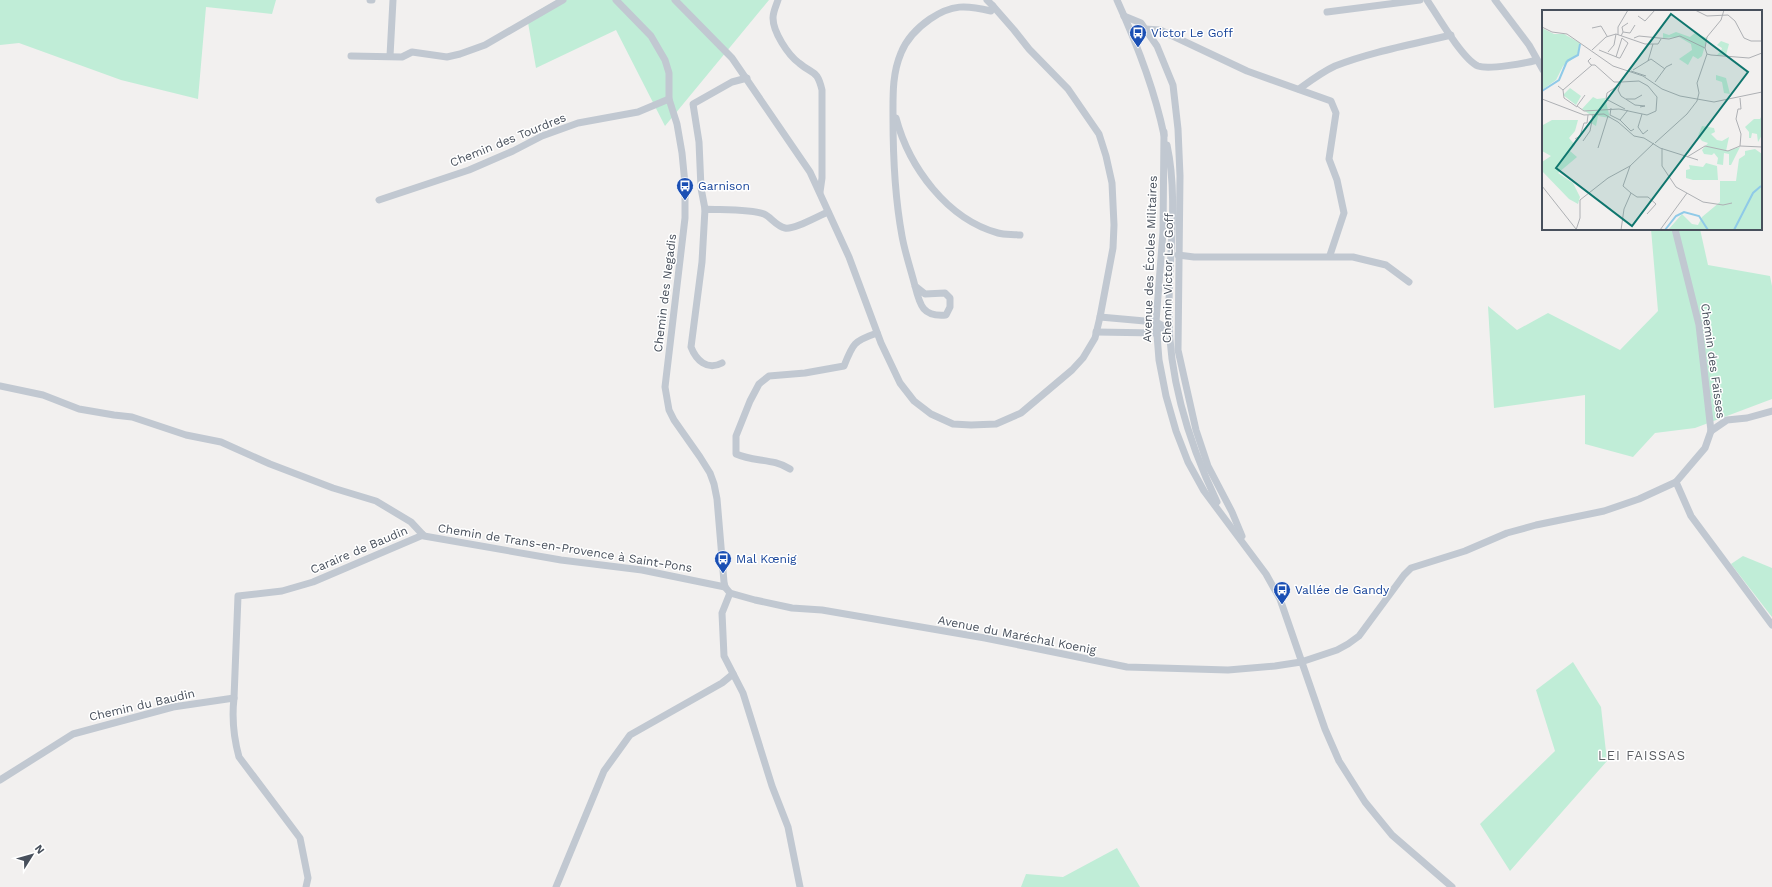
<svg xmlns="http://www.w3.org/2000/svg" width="1772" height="887" viewBox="0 0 1772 887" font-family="'Work Sans',sans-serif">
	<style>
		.green { fill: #c0edd7 }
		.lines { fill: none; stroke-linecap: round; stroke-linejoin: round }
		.minor { stroke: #c1c8d1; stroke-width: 7 }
		.labels { text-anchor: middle; stroke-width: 3; stroke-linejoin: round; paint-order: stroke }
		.transit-label { font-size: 12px; fill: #164399; stroke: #fff; text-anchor: start }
		.street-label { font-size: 12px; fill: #48505c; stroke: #fff }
		.neighbourhood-label { font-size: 13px; letter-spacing: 1px; fill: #5c5f64; stroke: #fff }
		.inset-river { fill: none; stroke: #8fcae8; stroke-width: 2 }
		.inset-road { fill: none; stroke: #aeb0b4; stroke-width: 1 }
		.view { fill: #0f766e; fill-opacity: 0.15; stroke: #0f766e; stroke-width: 2 }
		.inset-edge { fill: none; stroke: #48505c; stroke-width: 2 }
	</style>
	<rect width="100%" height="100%" fill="#f2f0ef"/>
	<g class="green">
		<polygon points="0,0 276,0 272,14 206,7 198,99 121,80 19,43 0,45"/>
		<polygon points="557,0 769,0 665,126 616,30 536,68 527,17"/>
		<polygon points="1651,229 1700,229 1708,265 1770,276 1772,286 1772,399 1695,428 1655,433 1633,457 1585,444 1585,395 1494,408 1488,306 1517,330 1548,313 1620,350 1658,311"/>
		<polygon points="1743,556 1772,568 1772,617 1731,564"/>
		<polygon points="1573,662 1601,707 1607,761 1510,871 1480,824 1555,751 1536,690"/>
		<polygon points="1117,848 1140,887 1021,887 1026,874 1063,877"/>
	</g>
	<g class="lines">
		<g class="minor">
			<polyline points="370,0 372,0"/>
			<polyline points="616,0 651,36 665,60 669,73 669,99 677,124 682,153 685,184 685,218 665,387 669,410 674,420 700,457 710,473 714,484 717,499 724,582 725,587 730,593 755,600 792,608 822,610 985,638 1127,667 1228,670 1275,666 1301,662 1337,650 1348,644 1359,636 1404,575 1411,568 1465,551 1507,533 1536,525 1604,511 1639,499 1676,482"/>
			<polyline points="675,0 732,58 810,172 849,257 881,343 900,383 914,401 931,414 953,424 971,425 996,424 1021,413 1072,370 1083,358 1095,338 1100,317 1113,248 1114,225 1112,183 1106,156 1099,134 1068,89 1029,49 1014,30 993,6"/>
			<path d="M 778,0 C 776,6 773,12 773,18 C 773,32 788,55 799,63 C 813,75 817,69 822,90 L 822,178 L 820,192"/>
			<path d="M 1117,0 C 1137,44 1154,87 1164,135"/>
			<path d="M 1427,0 C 1437,15 1463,60 1478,66 C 1489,70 1526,63 1537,60"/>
			<polyline points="1495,0 1529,45 1543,70"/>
			<polyline points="1327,12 1420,0"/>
			<polyline points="1124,16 1141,23 1157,46 1173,85 1178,129 1180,176 1178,350 1196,430 1208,466 1232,512 1242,536"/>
			<polyline points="1145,29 1160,30 1247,71 1331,101 1336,113 1329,159 1337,180 1344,213 1330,255"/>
			<polyline points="351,56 402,57 412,52 447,57 460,54 485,45 563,0"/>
			<polyline points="390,56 393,0"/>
			<path d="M 1299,89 C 1310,81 1322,72 1335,66 C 1370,52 1414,44 1451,35"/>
			<path d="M 896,118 C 909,167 947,219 998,233 C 1005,235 1012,234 1020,235"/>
			<polyline points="1164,132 1163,232 1156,322 1159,360 1166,396 1176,431 1188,462 1204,491 1266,574 1280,599 1325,729 1339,761 1365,802 1392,835 1452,887"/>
			<path d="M 1167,145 C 1179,200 1168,259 1169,315 C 1169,381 1189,443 1217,502"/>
			<polyline points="379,200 469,170 513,151 542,136 578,123 638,112 669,99"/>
			<polyline points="705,209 701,188 699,142 693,104 732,82 747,78"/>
			<polyline points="1675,229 1699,325 1711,431 1705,448 1676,482 1691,516 1772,625"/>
			<polyline points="1178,255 1194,257 1353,257 1386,265 1409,282"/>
			<path d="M 915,286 L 925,294 L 945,293 L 950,298 L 950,307 L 946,315 C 923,317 920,306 915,286 C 911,270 905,253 902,236 C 895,198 893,158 893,118 C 893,96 892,74 901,53 C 907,38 917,28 930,19 C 952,4 966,5 991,11 L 993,6 L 987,0"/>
			<polyline points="1100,317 1156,322 1169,329"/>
			<polyline points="1096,332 1157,333 1169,329"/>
			<path d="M 722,363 C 707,371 696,360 691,347 L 702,262 L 705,209 C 719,210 752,209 764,214 C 771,217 776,226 785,228 C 794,230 818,216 828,212"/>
			<polyline points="0,386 43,395 79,409 114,415 132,417 186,435 221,442 270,464 333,488 376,501 411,522 424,536 561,560 642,570 725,587"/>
			<polyline points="1711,431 1727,420 1747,418 1772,411"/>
			<path d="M 790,469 C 773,458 754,462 736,454 L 736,436 L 750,401 L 759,384 L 769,376 L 805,373 L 844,366 C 853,343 854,341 877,333"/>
			<polyline points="730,593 722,613 724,656 743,693 772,786 788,827 800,887"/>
			<polyline points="234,698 238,596 282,591 313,582 423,535"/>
			<path d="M 0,780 L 73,734 L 173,707 L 234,698 C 232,716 234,739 239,757 L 300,838 L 308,878 L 306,887"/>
			<polyline points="556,887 604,771 630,735 722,683 733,674"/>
		</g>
	</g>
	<defs>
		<symbol id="bus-pin" viewBox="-11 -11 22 30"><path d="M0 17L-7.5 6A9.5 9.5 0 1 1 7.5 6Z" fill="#1a4fb4" stroke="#fff"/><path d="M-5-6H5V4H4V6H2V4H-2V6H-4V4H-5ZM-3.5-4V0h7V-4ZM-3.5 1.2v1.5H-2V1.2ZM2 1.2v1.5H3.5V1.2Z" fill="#fff"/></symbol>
	</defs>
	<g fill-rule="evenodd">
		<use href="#bus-pin" x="1128" y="23" width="20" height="27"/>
		<use href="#bus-pin" x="675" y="176" width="20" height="27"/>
		<use href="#bus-pin" x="713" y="549" width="20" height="27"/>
		<use href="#bus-pin" x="1272" y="580" width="20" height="27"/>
	</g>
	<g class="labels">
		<g class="transit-label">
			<text x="1151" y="37">Victor Le Goff</text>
			<text x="698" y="190">Garnison</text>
			<text x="736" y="563">Mal Kœnig</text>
			<text x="1295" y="594">Vallée de Gandy</text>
		</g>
		<g class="street-label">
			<text transform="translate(508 140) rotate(-22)" y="4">Chemin des Tourdres</text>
			<text transform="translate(1150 259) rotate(-88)" y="4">Avenue des Écoles Militaires</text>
			<text transform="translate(1168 278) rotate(-89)" y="4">Chemin Victor Le Goff</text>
			<text transform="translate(665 293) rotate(-83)" y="4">Chemin des Negadis</text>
			<text transform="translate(1713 361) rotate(82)" y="4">Chemin des Faïsses</text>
			<text transform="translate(565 548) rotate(9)" y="4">Chemin de Trans-en-Provence à Saint-Pons</text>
			<text transform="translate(359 550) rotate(-23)" y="4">Caraire de Baudin</text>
			<text transform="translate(1017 635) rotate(11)" y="4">Avenue du Maréchal Koenig</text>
			<text transform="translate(142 705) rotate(-13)" y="4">Chemin du Baudin</text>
		</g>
		<g class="neighbourhood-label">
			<text x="1642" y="760">LEI FAISSAS</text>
		</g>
	</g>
	<g transform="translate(1542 10)">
		<rect width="220" height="220" fill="#f2f0ef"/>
		<path d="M 0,18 L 12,24 L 22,24 L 38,33 L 36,45 L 21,56 L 14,70 L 0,80 ZM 134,22 L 148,27 L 153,23 L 165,28 L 160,46 L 156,49 L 151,46 L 146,55 L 137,49 L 150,40 L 149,34 L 137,27 L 121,28 L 121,23 L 127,25 ZM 179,31 L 187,34 L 184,45 L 175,45 L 179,41 L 180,38 L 175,35 ZM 174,65 L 184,68 L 188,84 L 182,83 L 180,72 L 174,70 ZM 28,78 L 39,86 L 34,95 L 21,85 ZM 51,87 L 55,89 L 63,88 L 68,108 L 56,106 L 54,116 L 49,113 L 50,106 L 40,99 ZM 220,105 L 220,125 L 216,132 L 215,124 L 210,123 L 209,128 L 207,128 L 207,122 L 203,117 L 212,109 L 218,109 ZM 10,110 L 36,110 L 33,121 L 27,128 L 33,135 L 28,141 L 35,147 L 16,163 L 31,173 L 38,187 L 36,194 L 27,189 L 0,161 L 0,152 L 9,146 L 0,141 L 1,115 ZM 160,116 L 172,118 L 173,122 L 169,124 L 175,130 L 180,131 L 187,127 L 184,141 L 198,137 L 189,155 L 187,155 L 187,144 L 182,143 L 181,155 L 175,154 L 176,148 L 172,143 L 170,145 L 162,144 L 160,140 L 166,133 L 160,131 L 156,126 ZM 213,139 L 220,144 L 220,220 L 126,220 L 140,204 L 150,214 L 156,215 L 160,207 L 178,192 L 178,171 L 194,171 L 197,149 L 203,145 L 203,141 ZM 164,153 L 175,156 L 176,170 L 151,170 L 144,168 L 144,160 L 148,159 L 147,155 L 161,157 Z" fill="#c0edd7"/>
		<path class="inset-river" d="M 25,51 L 36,45 L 38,34M 0,81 L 17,70 L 25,51M 123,220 L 134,206 L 142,202 L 157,206 L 166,220M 192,220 L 211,183 L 219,176"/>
		<path class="inset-road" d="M 153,0 L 165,6 L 186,5 L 193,11 L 202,28 L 209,31 L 220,31M 96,6 L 103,11 L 113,0M 0,17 L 10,22 L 25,24 L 71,56 L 101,66 L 120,79 L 138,86M 50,18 L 59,16 L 65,26M 81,22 L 80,17 L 86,13M 76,25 L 76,17 L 86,0M 79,26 L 81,22 L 88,23 L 93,15M 92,28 L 97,26 L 127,29 L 138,26 L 163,38 L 165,44 L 169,45 L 207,48 L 220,43M 163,38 L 165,27 L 179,10 L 182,0M 50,40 L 64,27 L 74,24 L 103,34 L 116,34 L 119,29M 57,40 L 77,48 L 78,48 L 86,33 L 80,28 L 74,47M 66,42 L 72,35 L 74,24M 49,48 L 46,51 L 49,55 L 53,55 L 72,72 L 79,72 L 76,80 L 79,86 L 93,95 L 103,96 L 98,97M 106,51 L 111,34M 91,60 L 109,49 L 123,59M 89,61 L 104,66M 113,72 L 124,57 L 130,54M 77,75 L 65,83 L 64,89 L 83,99M 16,76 L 21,80 L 22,88 L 35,97M 21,80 L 50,55M 43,85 L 35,96 L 42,101 L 77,99 L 105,105 L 114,101 L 115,87 L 106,76 L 97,71 L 79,72M 138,86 L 172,92 L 220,82M 0,89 L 42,105 L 62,104 L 76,112 L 92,126 L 102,128 L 118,138 L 156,150M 84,89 L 93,89 L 100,85M 69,98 L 68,105 L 78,110M 86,100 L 78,110 L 89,121 L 92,119M 100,104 L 96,117 L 101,124 L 106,120M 0,121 L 0,136M 33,129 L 38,126 L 42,113 L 45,113 L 46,105M 41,131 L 48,121 L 51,105M 113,133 L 145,104 L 155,91 L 157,83 L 155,73 L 165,44M 198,136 L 220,137M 56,138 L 66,106M 120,138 L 120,156 L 134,177 L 161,192 L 181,195 L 190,193M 145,147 L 163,136 L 186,141 L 198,136 L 199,124 L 194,109 L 196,99 L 199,99 L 198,88M 88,156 L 81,176 L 89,183M 0,176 L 34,219M 34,220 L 38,208 L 38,190 L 66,168 L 88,156 L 112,133M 79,220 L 82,199 L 89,183 L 95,187 L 106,187 L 114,194 L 105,204M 118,220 L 145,183"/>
		<path class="view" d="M 129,4 L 206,62 L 90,216 L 14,158 Z"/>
		<rect width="220" height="220" class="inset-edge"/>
	</g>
	<g transform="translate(32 855) rotate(53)" stroke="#ffffff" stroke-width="3" paint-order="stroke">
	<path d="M0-3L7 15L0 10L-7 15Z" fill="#48505c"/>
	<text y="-6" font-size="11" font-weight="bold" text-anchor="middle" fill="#48505c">N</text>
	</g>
</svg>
